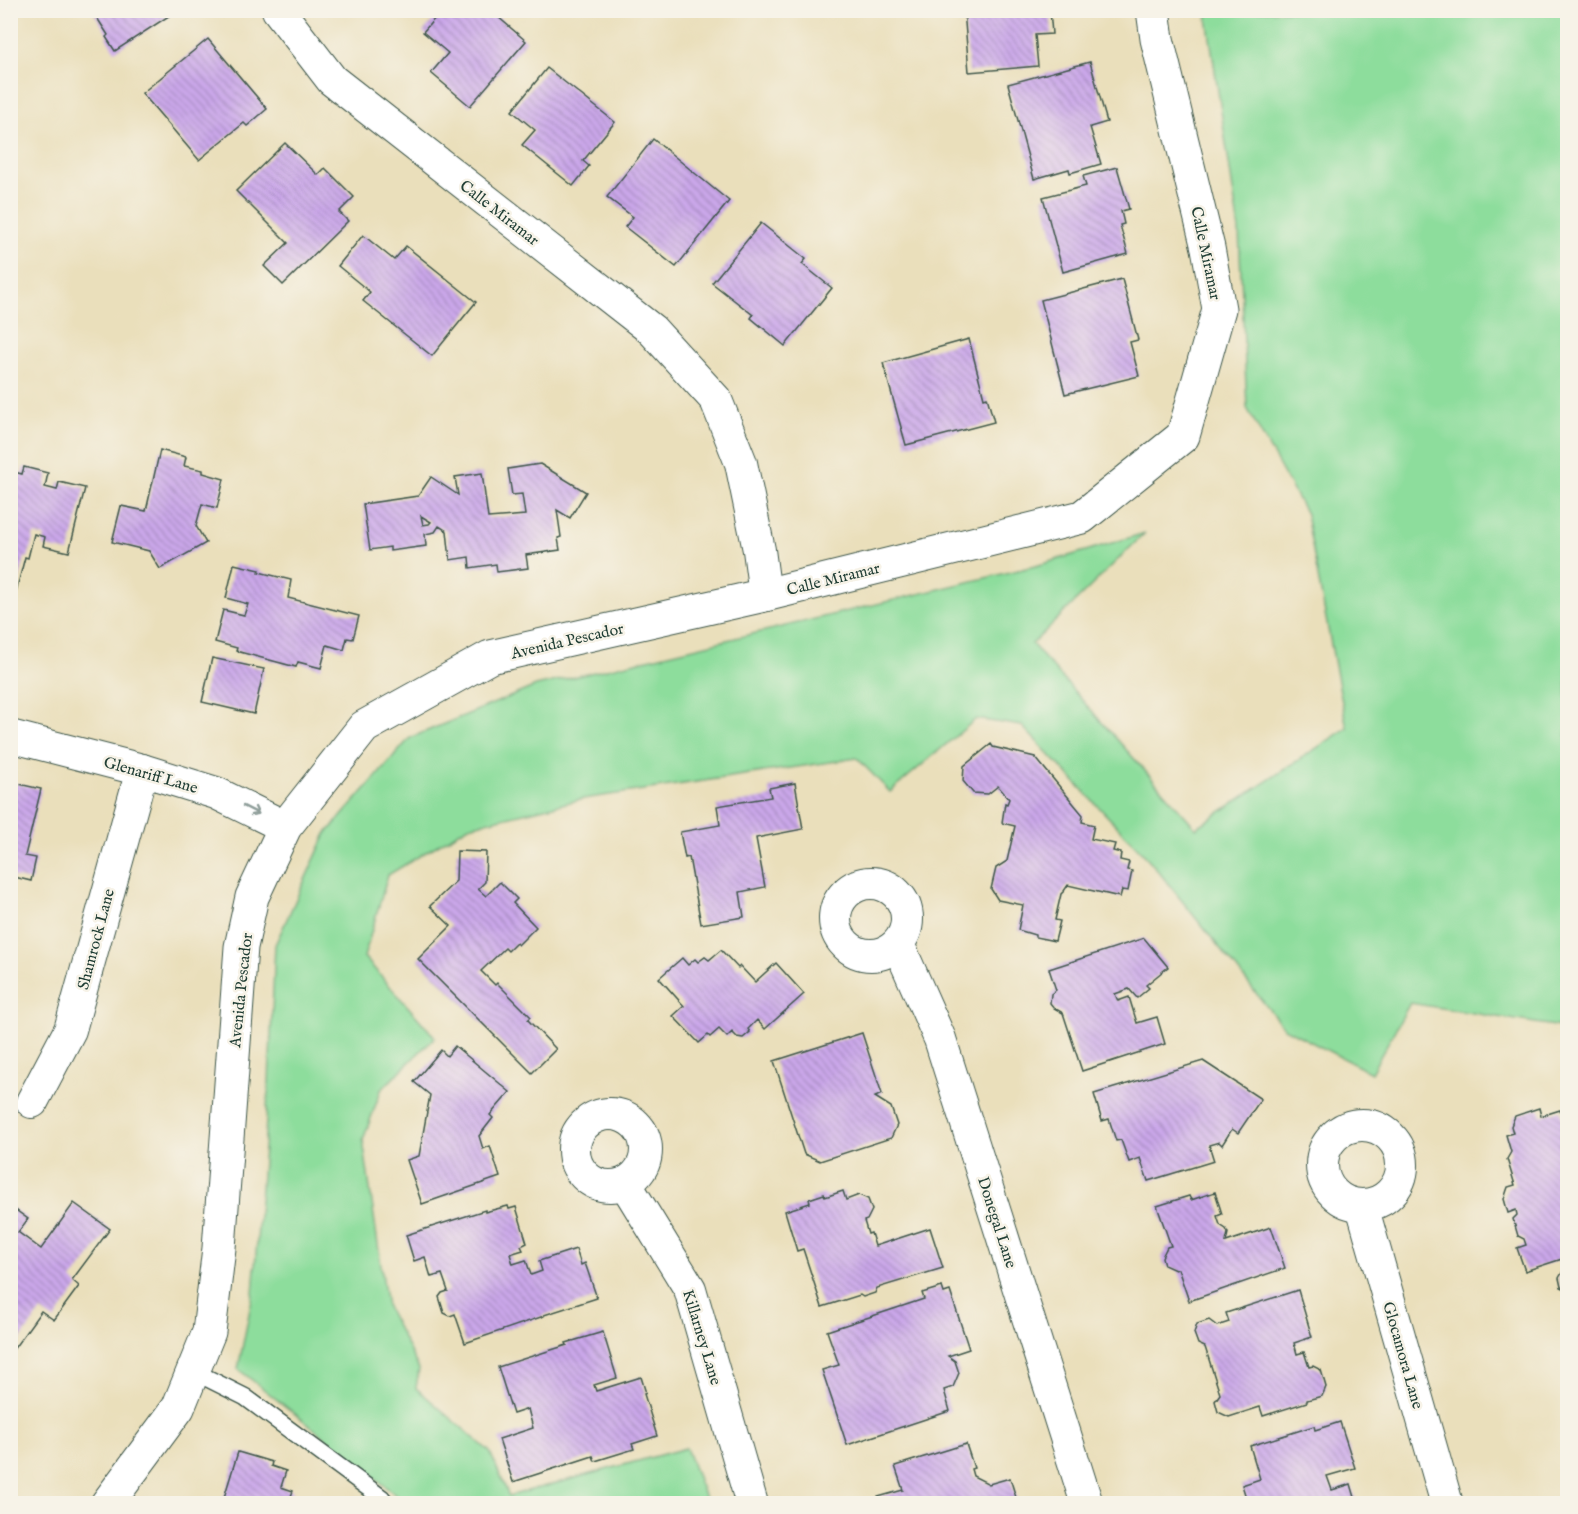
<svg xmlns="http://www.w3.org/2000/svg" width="1578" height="1514" viewBox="0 0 1578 1514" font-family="'IM FELL English',serif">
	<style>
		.grass { fill: #8ddd9c; stroke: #568d68; stroke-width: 1.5 }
		.building { fill: url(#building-back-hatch); fill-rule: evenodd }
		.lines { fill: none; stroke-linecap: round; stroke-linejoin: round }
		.service-casing { stroke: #3d5548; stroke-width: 19 }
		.minor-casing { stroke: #3d5548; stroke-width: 34 }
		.tertiary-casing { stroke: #3d5548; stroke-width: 35 }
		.service { stroke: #fff; stroke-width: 16 }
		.minor { stroke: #fff; stroke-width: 32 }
		.tertiary { stroke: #fff; stroke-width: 33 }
		.oneway { stroke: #8f9e9a }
		.labels { text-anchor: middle; stroke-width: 5; stroke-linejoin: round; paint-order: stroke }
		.street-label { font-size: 16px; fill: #1f3d34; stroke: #f7f3e8 }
	</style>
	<defs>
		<pattern id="building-back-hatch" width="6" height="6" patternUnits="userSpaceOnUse" patternTransform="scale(1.5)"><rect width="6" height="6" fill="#cba7ea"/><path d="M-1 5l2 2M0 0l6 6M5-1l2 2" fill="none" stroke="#a489be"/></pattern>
	</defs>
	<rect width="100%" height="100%" fill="#f7f3e8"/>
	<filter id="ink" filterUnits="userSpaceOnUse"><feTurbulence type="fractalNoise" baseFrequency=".0167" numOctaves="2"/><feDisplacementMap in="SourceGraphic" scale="12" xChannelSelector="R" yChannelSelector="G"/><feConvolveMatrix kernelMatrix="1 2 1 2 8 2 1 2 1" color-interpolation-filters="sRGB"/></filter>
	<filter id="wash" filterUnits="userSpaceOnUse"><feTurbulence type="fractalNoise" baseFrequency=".008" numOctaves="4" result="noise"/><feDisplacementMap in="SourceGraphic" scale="24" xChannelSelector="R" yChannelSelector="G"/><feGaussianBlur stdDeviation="1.35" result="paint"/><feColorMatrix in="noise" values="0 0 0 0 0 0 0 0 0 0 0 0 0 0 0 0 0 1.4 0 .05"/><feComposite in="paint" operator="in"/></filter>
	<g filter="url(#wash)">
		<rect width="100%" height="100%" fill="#eadfbb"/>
		<polygon class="grass" points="1206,11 1567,11 1567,1028 1410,1003 1371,1073 1284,1028 1150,861 1022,726 976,719 890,792 857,758 583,799 469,826 388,875 364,957 435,1037 381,1090 363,1140 387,1307 419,1369 416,1388 490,1452 509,1496 686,1448 707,1503 405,1503 361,1466 238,1369 253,1294 269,1081 275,945 326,834 410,738 536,686 1039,565 1145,533 1032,644 1196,828 1347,728 1306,514 1247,408 1239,230"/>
		<g id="blocks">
			<g class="building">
				<polygon points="92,10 178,10 115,51 106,37 108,35"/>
				<polygon points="442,10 490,10 526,41 470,106 431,73 448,53 423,32"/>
				<polygon points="964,10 1050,10 1052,34 1035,35 1038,66 969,72"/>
				<polygon points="208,39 267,109 247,126 244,123 199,160 142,93"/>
				<polygon points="1090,62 1107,122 1090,127 1101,164 1070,173 1069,169 1034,179 1008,84"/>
				<polygon points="547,68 615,122 583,161 589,166 573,186 522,145 535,130 512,111"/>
				<polygon points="653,139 729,201 676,267 625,227 633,217 607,197"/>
				<polygon points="285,143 318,175 325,168 354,197 339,212 348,221 283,285 264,266 288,243 236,191"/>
				<polygon points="1117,167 1129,209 1121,211 1124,224 1120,225 1128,254 1063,272 1043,197 1086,186 1083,176"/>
				<polygon points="761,223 806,259 802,264 832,288 785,346 751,318 753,315 712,283"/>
				<polygon points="363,235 394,260 406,246 476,302 432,356 363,301 370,292 338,266"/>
				<polygon points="1122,279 1138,340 1130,342 1139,376 1065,394 1041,300"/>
				<polygon points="969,339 984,398 987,397 994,422 906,445 883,363"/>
				<polygon points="160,450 186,457 184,466 203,470 203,473 224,479 217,508 202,504 196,526 206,543 160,569 149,551 112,542 121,506 146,511"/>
				<path d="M 540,464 L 586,492 L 570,518 L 557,510 L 561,537 L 558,538 L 560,550 L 526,555 L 528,568 L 497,572 L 496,564 L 470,568 L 469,557 L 450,560 L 447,531 L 439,526 L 435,532 L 425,534 L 426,546 L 390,551 L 390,547 L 370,550 L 363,504 L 418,496 L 431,477 L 458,495 L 455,477 L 482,473 L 488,518 L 525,515 L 522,494 L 512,495 L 508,469 ZM 421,516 L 431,522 L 429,524 L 423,525 Z"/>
				<polygon points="24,467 48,473 45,487 57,490 59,482 85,488 69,552 43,546 45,537 34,534 28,558 25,557 11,611 10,471 22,474"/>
				<polygon points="234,564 260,570 259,572 291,580 288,598 359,616 353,639 347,638 344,650 327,645 321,668 298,662 296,667 236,651 237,648 215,642 223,610 244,615 248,604 226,598"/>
				<polygon points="212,658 264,669 254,714 202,702"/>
				<polygon points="991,744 993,747 1035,757 1083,815 1082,822 1094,825 1091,839 1115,844 1113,851 1121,853 1120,860 1129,862 1127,870 1132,871 1128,891 1122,890 1120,897 1068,885 1064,891 1061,894 1055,920 1060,921 1055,941 1035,937 1035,935 1018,930 1023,905 998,900 991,889 996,868 1007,861 1015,826 1002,823 1005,803 1007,804 1009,799 998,786 988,794 973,793 963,781 964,766"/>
				<polygon points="10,782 41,789 25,856 36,858 31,881 10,876"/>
				<polygon points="795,783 803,829 756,838 765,887 740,892 744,917 701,924 689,857 685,858 680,832 720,825 717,806 771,797 769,788"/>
				<polygon points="457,851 486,852 485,882 478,889 486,896 500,882 517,899 513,903 536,927 518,945 516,943 508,951 505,948 481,971 495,985 497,983 531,1017 528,1020 556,1049 532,1073 418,959 451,926 430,906 456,881"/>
				<polygon points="1144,938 1168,967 1146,985 1149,988 1137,998 1129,989 1115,994 1118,1001 1129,997 1137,1023 1157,1017 1165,1044 1082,1071 1063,1013 1054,1008 1050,1003 1051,994 1056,990 1049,969"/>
				<polygon points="721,950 738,968 740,966 755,982 776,963 804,994 765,1029 757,1020 748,1029 750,1032 743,1038 737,1037 732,1032 727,1037 719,1029 710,1037 708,1035 699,1043 673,1016 684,1006 659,978 682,958 688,965 695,959 698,962 705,957 709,960"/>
				<polygon points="862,1033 882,1094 875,1097 891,1107 897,1125 891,1138 820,1161 804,1154 774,1061"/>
				<polygon points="455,1046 510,1092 490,1115 493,1118 479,1136 483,1149 490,1146 500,1177 422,1204 407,1160 419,1156 430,1095 414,1082 441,1050 447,1056"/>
				<polygon points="1203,1061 1261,1099 1238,1133 1232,1129 1222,1145 1219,1142 1209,1145 1214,1161 1148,1181 1140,1158 1129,1162 1121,1140 1116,1141 1109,1119 1102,1121 1094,1094"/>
				<polygon points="1539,1108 1541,1116 1560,1110 1562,1118 1568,1116 1568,1290 1561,1287 1559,1278 1563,1271 1566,1270 1562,1259 1525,1271 1517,1248 1526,1245 1524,1239 1518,1236 1513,1219 1517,1215 1516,1210 1508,1213 1504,1199 1508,1187 1515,1185 1507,1159 1511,1152 1506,1135 1513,1133 1511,1126 1515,1116"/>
				<polygon points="843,1191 846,1200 859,1195 868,1199 872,1210 867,1220 864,1221 868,1234 871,1233 875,1246 930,1228 943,1268 877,1288 875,1293 863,1297 860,1295 822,1307 803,1249 797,1251 785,1211 810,1203 809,1199 824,1194 825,1197"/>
				<polygon points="1215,1192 1222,1214 1217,1216 1220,1225 1226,1229 1228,1233 1226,1242 1271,1227 1285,1268 1189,1301 1178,1269 1175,1270 1164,1265 1162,1257 1167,1247 1171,1246 1157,1206 1189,1196 1191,1200"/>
				<polygon points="74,1203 110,1229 72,1280 79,1286 54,1320 41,1311 10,1354 10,1206 28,1219 18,1232 41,1249"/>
				<polygon points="508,1206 509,1209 516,1207 527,1243 521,1246 523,1250 510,1254 513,1264 526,1260 531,1275 542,1271 539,1261 576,1249 581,1265 585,1263 597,1298 544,1315 544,1316 465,1343 455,1314 450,1316 444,1313 439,1297 442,1293 448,1291 442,1274 431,1277 425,1257 414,1261 406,1235 485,1210 485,1212"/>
				<polygon points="942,1287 944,1293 950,1291 969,1349 948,1356 955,1361 959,1373 953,1387 944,1390 950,1411 847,1445 822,1370 839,1365 827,1331 924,1299 922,1293"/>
				<polygon points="1298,1290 1312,1337 1294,1343 1297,1354 1304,1352 1309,1367 1313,1366 1321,1370 1326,1387 1322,1396 1307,1400 1307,1402 1263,1416 1260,1407 1229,1417 1218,1412 1215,1401 1220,1394 1205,1347 1198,1344 1194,1333 1197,1324 1209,1320 1217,1326 1229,1322 1226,1313"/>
				<polygon points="603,1332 617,1378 594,1385 596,1391 641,1377 646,1393 644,1394 657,1436 632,1444 634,1449 595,1461 593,1456 513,1482 499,1439 533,1428 528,1409 513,1414 498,1367 567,1345 566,1343"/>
				<polygon points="1340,1422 1355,1468 1327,1476 1332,1490 1351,1484 1357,1504 1248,1504 1242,1485 1260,1479 1250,1446 1314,1426 1315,1430"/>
				<polygon points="966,1444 974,1468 971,1469 973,1476 989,1484 1010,1478 1018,1504 879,1504 878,1497 903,1490 895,1466"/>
				<polygon points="238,1452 272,1462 271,1466 286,1471 281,1487 293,1491 288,1504 222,1504"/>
			</g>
		</g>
	</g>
	<g filter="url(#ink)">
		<use href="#blocks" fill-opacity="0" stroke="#3d5548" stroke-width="1.5"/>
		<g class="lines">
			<defs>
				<polyline id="service" points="193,1371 245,1397 382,1498 387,1504"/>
				<g id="minor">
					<polyline points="278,10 332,80 652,330 716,400 741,463 759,550 765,595"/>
					<polyline points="10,736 142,770 216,793 285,827"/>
					<circle cx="871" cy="919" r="36"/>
					<polyline points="898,944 940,1039 1087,1504"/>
					<polyline points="32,1102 70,1030 142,770"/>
					<circle cx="610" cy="1150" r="36"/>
					<circle cx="1362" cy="1165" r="40"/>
					<polyline points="625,1183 690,1289 752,1504"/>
					<polyline points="1362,1206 1447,1504"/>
				</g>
				<polyline id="tertiary" points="107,1504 178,1408 209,1332 219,1248 241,947 252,897 285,827 364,727 490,657 765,595 1082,517 1183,436 1219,309 1208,248 1157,39 1153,10"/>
			</defs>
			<use href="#service" class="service-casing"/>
			<use href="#minor" class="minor-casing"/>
			<use href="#tertiary" class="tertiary-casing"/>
			<use href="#service" class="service"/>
			<use href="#minor" class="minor"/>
			<use href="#tertiary" class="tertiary"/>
		</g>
		<defs><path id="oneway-shaft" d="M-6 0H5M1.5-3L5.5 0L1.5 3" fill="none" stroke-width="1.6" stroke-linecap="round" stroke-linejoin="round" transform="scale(1.5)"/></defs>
		<use class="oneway" href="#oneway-shaft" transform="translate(251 810) rotate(27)"/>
	</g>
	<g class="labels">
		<g class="street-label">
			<text transform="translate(500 212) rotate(38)" y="6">Calle Miramar</text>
			<text transform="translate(1207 253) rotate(78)" y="6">Calle Miramar</text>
			<text transform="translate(833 578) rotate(-14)" y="6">Calle Miramar</text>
			<text transform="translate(567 640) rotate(-13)" y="6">Avenida Pescador</text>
			<text transform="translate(151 774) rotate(16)" y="6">Glenariff Lane</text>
			<text transform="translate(95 939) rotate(-75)" y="6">Shamrock Lane</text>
			<text transform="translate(240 990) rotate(-84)" y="6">Avenida Pescador</text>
			<text transform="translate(998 1222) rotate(72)" y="6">Donegal Lane</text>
			<text transform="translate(703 1337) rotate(73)" y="6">Killarney Lane</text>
			<text transform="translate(1404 1355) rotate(74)" y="6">Glocamora Lane</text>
		</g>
	</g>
	<rect width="1578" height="1514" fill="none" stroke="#f7f3e8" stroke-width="36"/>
</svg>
